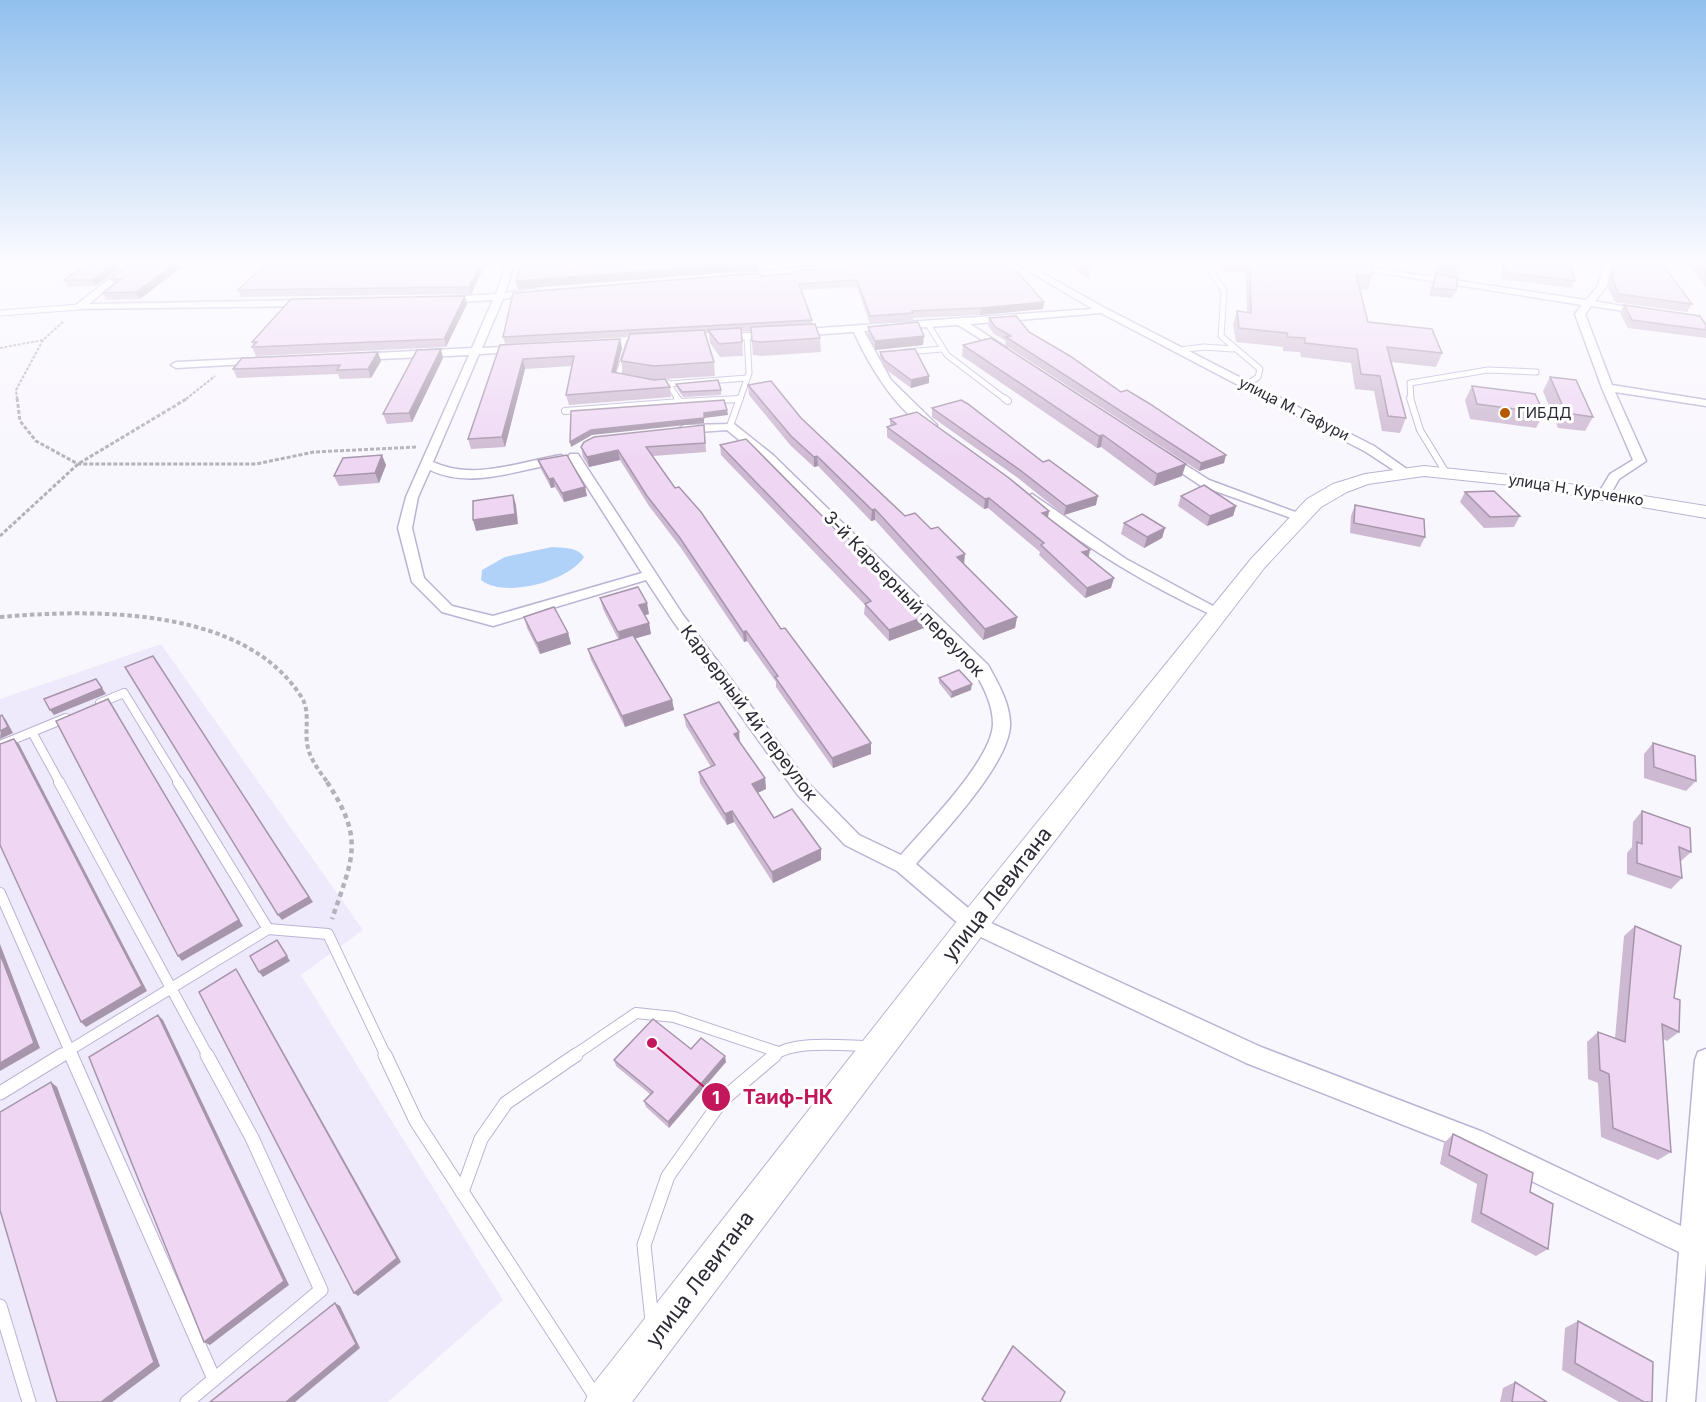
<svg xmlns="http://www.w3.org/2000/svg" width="1706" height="1402" viewBox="0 0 1706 1402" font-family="Inter,sans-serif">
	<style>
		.built { fill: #eeeafb }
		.water { fill: #b0d2f8 }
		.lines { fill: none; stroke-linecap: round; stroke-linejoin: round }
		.service-far4-casing { stroke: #bcb3d4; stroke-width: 7 }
		.service-far3-casing { stroke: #bcb3d4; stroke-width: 8 }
		.service-far2-casing { stroke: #bcb3d4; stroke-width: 10 }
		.service-far1-casing { stroke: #bcb3d4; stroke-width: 12 }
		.service-casing { stroke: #bcb3d4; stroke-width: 15 }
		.minor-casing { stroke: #bcb3d4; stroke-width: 3 }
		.secondary-casing { stroke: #bcb3d4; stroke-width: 2 }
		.path-far3 { stroke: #b4b1ba; stroke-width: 2; stroke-dasharray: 3 1.5; stroke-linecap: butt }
		.path-far2 { stroke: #b4b1ba; stroke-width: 3; stroke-dasharray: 4 2; stroke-linecap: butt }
		.path-far1 { stroke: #b4b1ba; stroke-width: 4; stroke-dasharray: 4.5 3; stroke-linecap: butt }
		.path { stroke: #b4b1ba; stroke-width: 4.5; stroke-dasharray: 5 4; stroke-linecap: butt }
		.service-far4 { stroke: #fff; stroke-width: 5 }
		.service-far3 { stroke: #fff; stroke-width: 6 }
		.service-far2 { stroke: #fff; stroke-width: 8 }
		.service-far1 { stroke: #fff; stroke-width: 10 }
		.service { stroke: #fff; stroke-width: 13 }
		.minor { fill: #fff; fill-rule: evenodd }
		.secondary { fill: #fff; fill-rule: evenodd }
		.wall { fill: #ceb9d2 }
		.shaded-wall { fill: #a796ab }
		.building { fill: #efd7f4; stroke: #a796ab; stroke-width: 1.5 }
		.poi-dot { fill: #b65a00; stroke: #fff; stroke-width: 2 }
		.labels { text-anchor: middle; stroke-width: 6; stroke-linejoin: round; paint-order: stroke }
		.far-street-label { font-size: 15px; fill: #2d2a36; stroke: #fff }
		.far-poi-label { font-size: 15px; fill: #2d2a36; stroke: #fff; text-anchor: start }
		.street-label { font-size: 18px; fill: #2d2a36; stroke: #fff }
		.near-street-label { font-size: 21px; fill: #2d2a36; stroke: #fff }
		.leader { fill: none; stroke: #c2185b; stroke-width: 2 }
		.callout-dot { fill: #c2185b; stroke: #fff; stroke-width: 2 }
		.mark-label { font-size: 18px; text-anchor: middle; font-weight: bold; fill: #fff }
		.callout-label { font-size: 20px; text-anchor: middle; font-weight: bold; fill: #c2185b; stroke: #fff; stroke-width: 6; stroke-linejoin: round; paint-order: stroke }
	</style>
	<rect width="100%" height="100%" fill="#f9f7fe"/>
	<polygon class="built" points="161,644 363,930 301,975 503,1300 388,1402 0,1402 0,699"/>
	<path class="water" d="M 552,547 C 563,548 578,547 584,557 C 569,581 505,599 481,580 L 482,570 L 505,557 Z"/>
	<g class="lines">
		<defs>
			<g id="service-far4">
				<polyline points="1207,265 1224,291 1221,336 1260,369 1258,377 1246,385"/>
				<polyline points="0,313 79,307"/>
				<polyline points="929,326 947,355 1005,399"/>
				<polyline points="1180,350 1204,347 1233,349"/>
				<polyline points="905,352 943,349"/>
				<polyline points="620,379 617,379 629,343"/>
				<polyline points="668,383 678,399"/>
				<polyline points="656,385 747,378"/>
				<polyline points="740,399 749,373 747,336"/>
				<polyline points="1411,399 1410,383 1488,370 1536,372"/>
			</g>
			<g id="service-far3">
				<polyline points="1004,398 1008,401"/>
				<polyline points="1410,398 1420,430 1445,471"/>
				<polyline points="680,402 739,399"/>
				<polyline points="565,411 680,402 677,398"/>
				<polyline points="730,426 740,398"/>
			</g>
			<g id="service-far2">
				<polyline points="100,703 124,693 179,783"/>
				<polyline points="32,732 60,783"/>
				<polyline points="0,745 66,718"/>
			</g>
			<g id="service-far1">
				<polyline points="59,782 208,1056"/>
				<polyline points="178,782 268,929"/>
				<polyline points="0,893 72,1056"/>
				<polyline points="60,1056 268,929 328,934 386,1056"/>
				<polyline points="573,1056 636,1013 674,1017 778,1052"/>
				<path d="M 773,1056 C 793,1039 846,1046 871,1046"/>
			</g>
			<g id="service">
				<polyline points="71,1055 214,1379"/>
				<polyline points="385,1055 416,1121 599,1402"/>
				<polyline points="0,1093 62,1055"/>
				<polyline points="462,1192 481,1139 506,1103 576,1055"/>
				<polyline points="0,1306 29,1402"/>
				<polyline points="652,1321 644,1245 668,1176 722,1100 775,1055"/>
				<polyline points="187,1402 321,1290 252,1138 207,1055"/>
			</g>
			<g id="minor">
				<polygon points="127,265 136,265 89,304 309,300 314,303 309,306 76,309 76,305"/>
				<path d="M 506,265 L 514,265 L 505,293 L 534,289 L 539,292 L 503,299 L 482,348 L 520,346 L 525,349 L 520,352 L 479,354 L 433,462 C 475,481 518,462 561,455 L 567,459 L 561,463 C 518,469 472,490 430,470 L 418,497 L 412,528 L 424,578 L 452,606 L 493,616 L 642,573 L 568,457 L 570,454 L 578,454 L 683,615 L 809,784 L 859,835 L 901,855 C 925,827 992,760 993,724 C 993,705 984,688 975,672 L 765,461 L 727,430 L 684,433 L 678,429 L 684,425 L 734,424 L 773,455 L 988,665 C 998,683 1011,705 1010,726 C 1008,765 942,834 916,864 L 980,918 L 1261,1047 L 1483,1132 L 1681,1226 L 1695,1060 L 1698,1052 L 1706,1049 L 1706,1264 L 1695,1402 L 1667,1402 L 1679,1252 L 1467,1150 L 1246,1063 L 966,930 L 897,871 L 845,845 L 797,794 L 673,621 L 646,580 L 493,626 L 442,612 L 412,582 L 398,528 L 406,497 L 469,355 L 357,360 L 352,357 L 357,354 L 472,348 L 493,300 L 443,303 L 438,300 L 443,297 L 496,294 Z"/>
				<path d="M 1018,265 L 1028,265 L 1105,308 L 1374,446 L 1411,472 L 1405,476 L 1401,475 L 1366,452 L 1101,313 L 970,324 L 1007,348 L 1007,352 L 1003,353 L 958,325 L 864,331 L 891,380 L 937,425 L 931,428 C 900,419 866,360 854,332 L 719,341 L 714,338 L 719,335 L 1093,309 Z"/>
				<polygon points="1332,265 1354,265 1586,300 1598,286 1603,265 1611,265 1607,286 1595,301 1648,311 1643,314 1591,306 1585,314 1612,385 1706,400 1706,406 1615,392 1646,461 1619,479 1609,497 1599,497 1598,494 1610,474 1633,460 1602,388 1575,314 1582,305"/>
				<polygon points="815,267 819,270 818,272 739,279 735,276 739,273"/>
				<polygon points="259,358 263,359 263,363 176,368 171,365 176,362"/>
				<polygon points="1165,452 1209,480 1306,516 1304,519 1294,519 1201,486 1161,459 1159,456"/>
				<path d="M 1032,494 L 1126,559 L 1226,613 L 1219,618 L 1214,616 C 1147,585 1085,548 1027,501 L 1026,498 Z"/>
			</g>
			<polygon id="secondary" points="1424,466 1520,476 1706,506 1706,518 1520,486 1424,476 1368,484 1347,492 1321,507 1265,567 984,933 632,1402 585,1402 591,1387 962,915 1251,559 1307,499 1333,484 1365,474"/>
		</defs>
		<use href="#service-far4" class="service-far4-casing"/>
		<use href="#service-far3" class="service-far3-casing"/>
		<use href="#service-far2" class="service-far2-casing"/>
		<use href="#service-far1" class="service-far1-casing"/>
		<use href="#service" class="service-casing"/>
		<use href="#minor" class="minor-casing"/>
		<use href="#secondary" class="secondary-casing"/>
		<g class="path-far3">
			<polyline points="0,348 43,340"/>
			<polyline points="17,399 16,390 43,340 64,321"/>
			<polyline points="186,399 215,376"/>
		</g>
		<g class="path-far2">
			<polyline points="17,398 20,421 36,441 78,464 256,464 314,452 417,447"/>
			<polyline points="0,536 78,464 188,398"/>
		</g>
		<path class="path-far1" d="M 0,617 C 94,609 245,606 302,698 C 310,711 305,729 307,743 C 309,758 319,771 328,783"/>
		<path class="path" d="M 327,782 C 365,840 353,857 332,919"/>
		<use href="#service-far4" class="service-far4"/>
		<use href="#service-far3" class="service-far3"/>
		<use href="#service-far2" class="service-far2"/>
		<use href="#service-far1" class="service-far1"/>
		<use href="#service" class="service"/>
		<use href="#minor" class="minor"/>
		<use href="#secondary" class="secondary"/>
	</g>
	<g class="wall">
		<polygon points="85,265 96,286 67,287 64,280"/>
		<polygon points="128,265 140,299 106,300 103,293 114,284 111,279"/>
		<polygon points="265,265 485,265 471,294 241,297 238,290"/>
		<polygon points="1066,265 1089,265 1091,268 1089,279"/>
		<polygon points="1219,265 1374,265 1372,276 1368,290 1360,289 1368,322 1442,353 1436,367 1391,362 1406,418 1400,433 1382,431 1374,391 1355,389 1351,363 1301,357 1300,352 1283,351 1283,347 1236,342 1233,325 1237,311 1247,312 1246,273 1220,271"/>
		<polygon points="1436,265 1461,265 1456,278 1456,290 1452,298 1429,296 1432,283 1435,275 1434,274"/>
		<polygon points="1502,265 1571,265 1575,281 1571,288 1501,279"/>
		<polygon points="1612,265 1663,265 1692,304 1687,312 1615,302 1608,288"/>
		<polygon points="1688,265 1706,265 1706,287"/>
		<polygon points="794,273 1044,302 1043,309 980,315 913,318 913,320 870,324 857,287 801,290 812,320 812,324 820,338 821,352 762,356 753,355 751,331 742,331 743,356 720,357 710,343 709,333 705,333 714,362 715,376 665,379 670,387 671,397 569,405 566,395 572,366 525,369 505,447 471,449 468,439 500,345 622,348 616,373 623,374 621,361 629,337 505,344 503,337 761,276"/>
		<polygon points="465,296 467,304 446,347 256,356 252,347 254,346 252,342"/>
		<polygon points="1624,305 1706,325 1706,338 1628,328 1620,313"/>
		<polygon points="989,318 1029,332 1121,392 1224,463 1199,471 1005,345 1006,341 994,334 988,326"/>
		<polygon points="868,327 923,345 875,350 868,336"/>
		<polygon points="963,345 1182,476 1154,486 1101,447 1097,448 962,356"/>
		<polygon points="880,352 929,383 911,388 884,368 880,359"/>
		<polygon points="443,358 412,422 387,424 383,414"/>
		<polygon points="381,361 371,378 340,379 338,374 237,378 233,369"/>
		<polygon points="1550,377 1593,417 1585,431 1558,428 1543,391"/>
		<polygon points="676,384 721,390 721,395 683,397 677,388"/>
		<polygon points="748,385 801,418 905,516 964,564 1017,617 1015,628 983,640 875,520 871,521 818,466 814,467 791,446 749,395"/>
		<polygon points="1472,386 1544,413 1536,428 1470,419 1465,400"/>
		<polygon points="932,408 1096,505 1064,515 1018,478 932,417"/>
		<polygon points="890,419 1049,511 1048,517 1088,557 1111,588 1085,598 1039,555 1040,552 988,508 984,509 887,437 887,427 890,426"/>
		<polygon points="705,435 706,452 653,456 675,488 781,629 871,754 833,768 776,687 776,682 747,641 744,642 681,548 649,506 620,460 589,467 583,457 581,447"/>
		<polygon points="720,445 924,628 889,641 864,614 865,605 721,455"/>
		<polygon points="538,460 585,487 587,496 564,502 555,487 551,488 541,469"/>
		<polygon points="386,465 379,483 339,486 334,476"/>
		<polygon points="1465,492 1520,516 1514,527 1484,528 1460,502"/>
		<polygon points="1181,496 1236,506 1233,516 1207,526 1178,506"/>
		<polygon points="1355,505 1425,537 1420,547 1350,533 1351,516"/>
		<polygon points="1124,523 1165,528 1162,538 1144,548 1121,534"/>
		<polygon points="600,598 649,614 645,615 649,623 651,634 635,638 672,700 674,710 625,727 591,660 588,649 618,639 603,609"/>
		<polygon points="524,617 568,633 571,644 540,654 527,628"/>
		<polygon points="939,678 971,690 951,698 939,683"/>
		<polygon points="684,715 740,743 765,778 766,789 757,793 774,818 821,849 821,860 773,883 734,822 727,825 700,783 699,772 711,767 686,726"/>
		<polygon points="1653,743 1696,781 1686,791 1644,778 1644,754"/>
		<polygon points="1642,811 1691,852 1680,862 1682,878 1671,889 1627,874 1627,853 1632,847 1633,822"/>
		<polygon points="1635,926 1674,998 1679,1032 1667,1041 1663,1039 1671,1152 1658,1160 1601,1137 1598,1083 1588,1079 1587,1042 1598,1032 1615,1038 1624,936"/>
		<polygon points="691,1049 726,1062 669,1128 646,1107 644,1101 650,1094 616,1066 614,1060"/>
		<polygon points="1453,1134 1548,1249 1536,1256 1471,1222 1477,1184 1440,1164 1444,1143"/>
		<polygon points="1578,1321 1652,1402 1619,1402 1562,1370 1565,1328"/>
		<polygon points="1515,1382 1547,1402 1500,1402 1503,1388"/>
	</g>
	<g class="shaded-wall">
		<polygon points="111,265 123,265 96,286 92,280"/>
		<polygon points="173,265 185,265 140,299 136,292"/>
		<polygon points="480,265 485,265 471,294 469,287"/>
		<polygon points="728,265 758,265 758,270 518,289 516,281"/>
		<polygon points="792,265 821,265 792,267"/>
		<polygon points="465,296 467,304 446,347 444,339"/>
		<polygon points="1044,302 1043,309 980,315 981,308"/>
		<polygon points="924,336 923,345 875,350 875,341"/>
		<polygon points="620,339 622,348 613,382 612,372"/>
		<polygon points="441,349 443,358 412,422 409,413"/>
		<polygon points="378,352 381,361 371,378 368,369"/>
		<polygon points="523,359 525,369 505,447 502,437"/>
		<polygon points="929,376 929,383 911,388 911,380"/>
		<polygon points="727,410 728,415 704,418 704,413"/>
		<polygon points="704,418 704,423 592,435 571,447 570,442 591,430"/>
		<polygon points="1103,435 1101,447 1097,448 1099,436"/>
		<polygon points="618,450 620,460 589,467 587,457"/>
		<polygon points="382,455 386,465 379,483 375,473"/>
		<polygon points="1226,455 1224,463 1199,471 1201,463"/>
		<polygon points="817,456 818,466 814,467 814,457"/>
		<polygon points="1186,464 1182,476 1154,486 1157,474"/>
		<polygon points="553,478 555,487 551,488 549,479"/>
		<polygon points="585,487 587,496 564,502 562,493"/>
		<polygon points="513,495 516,505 518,524 476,531 473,520"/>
		<polygon points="1098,496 1096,505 1064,515 1066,506"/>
		<polygon points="989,498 988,508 984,509 985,499"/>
		<polygon points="1236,506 1233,516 1207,526 1210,516"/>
		<polygon points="875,509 875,520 871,521 872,510"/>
		<polygon points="1049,511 1047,521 1042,513"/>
		<polygon points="1165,528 1162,538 1144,548 1147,537"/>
		<polygon points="1090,550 1088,560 1082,552"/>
		<polygon points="965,554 964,565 957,557"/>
		<polygon points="1114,578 1111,588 1085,598 1087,588"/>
		<polygon points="647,603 649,614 642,616 639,605"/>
		<polygon points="924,617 924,628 889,641 889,630"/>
		<polygon points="1017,617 1015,628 983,640 985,629"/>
		<polygon points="649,623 651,634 620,643 618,632"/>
		<polygon points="746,631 747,641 744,642 743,632"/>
		<polygon points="568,633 571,644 540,654 537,643"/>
		<polygon points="153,656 313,902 282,920 278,915"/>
		<polygon points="96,679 106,694 54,715 50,710"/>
		<polygon points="972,684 971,690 951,698 952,692"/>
		<polygon points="108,699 243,926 182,961 178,956"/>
		<polygon points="672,700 674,710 625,727 622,716"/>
		<polygon points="2,715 6,720 13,733 0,739"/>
		<polygon points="739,732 740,743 734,734"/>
		<polygon points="14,739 19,744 147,991 86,1027 81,1022"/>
		<polygon points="871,743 871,754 833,768 832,758"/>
		<polygon points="765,778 766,789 753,795 752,784"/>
		<polygon points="732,811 734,822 727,825 725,814"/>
		<polygon points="821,849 821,860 773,883 772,872"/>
		<polygon points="277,940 290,961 263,977 259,972"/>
		<polygon points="0,944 40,1048 0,1071"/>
		<polygon points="236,969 240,975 401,1262 358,1296 354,1293"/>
		<polygon points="158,1015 163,1020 289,1285 210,1345 204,1342"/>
		<polygon points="725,1056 726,1062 669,1128 668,1122"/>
		<polygon points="51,1082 57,1087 160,1366 112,1402 101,1402"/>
		<polygon points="335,1303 340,1306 360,1348 295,1402 286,1402"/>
	</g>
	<g class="building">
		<polygon points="85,265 111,265 92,280 64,280"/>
		<polygon points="128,265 173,265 136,292 103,293 121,279 111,279"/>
		<polygon points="265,265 480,265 469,287 238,290"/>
		<polygon points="521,265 564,265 563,267 594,265 728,265 516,281"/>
		<polygon points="867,265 1011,265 1044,302 981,308 912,311 913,313 870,316 857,280 799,284 812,320 503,337 513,293 760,273 761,276 794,273 794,271"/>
		<polygon points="1250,265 1374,265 1372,276 1356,275 1368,322 1432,329 1442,353 1387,347 1406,418 1388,416 1380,376 1361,374 1357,349 1305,343 1305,338 1288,337 1287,333 1239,328 1237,311 1251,313"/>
		<polygon points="1438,265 1461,265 1460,269 1437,266"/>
		<polygon points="1505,265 1571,265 1575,281 1504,272"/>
		<polygon points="1615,265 1663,265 1692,304 1619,294 1613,280"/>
		<polygon points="1699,265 1706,265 1706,274"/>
		<polygon points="1436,274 1458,278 1456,290 1433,288"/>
		<polygon points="465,296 444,339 252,347 257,342 252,342 291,299"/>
		<polygon points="1624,305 1700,316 1706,325 1706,330 1632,320"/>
		<polygon points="1016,316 1029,332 1070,356 1121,392 1127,390 1150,404 1226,455 1201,463 1006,337 1011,336 995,327 989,318"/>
		<polygon points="918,322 924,336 875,341 868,327"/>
		<polygon points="815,324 820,338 761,342 752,341 751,327"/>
		<polygon points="741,328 742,342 719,344 708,330"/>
		<polygon points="704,330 714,362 654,366 621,361 630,334"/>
		<polygon points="991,338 1186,464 1157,474 1103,435 1099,436 963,345"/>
		<polygon points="620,339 612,372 654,380 665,379 670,387 566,395 574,356 523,359 502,437 468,439 500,345"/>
		<polygon points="441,349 409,413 383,414 417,350"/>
		<polygon points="915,349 929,376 911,380 884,360 880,352"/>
		<polygon points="378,352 368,369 337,370 340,365 233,369 242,358"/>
		<polygon points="1550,377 1576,380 1593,417 1566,413"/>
		<polygon points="718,380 721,390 682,392 676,384"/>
		<polygon points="771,381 801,418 905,516 915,513 931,529 938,527 965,554 957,557 1017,617 985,629 875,509 872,510 817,456 814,457 791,436 748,385"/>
		<polygon points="1472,386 1535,394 1544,413 1477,404"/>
		<polygon points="724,400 727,410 704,413 704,418 591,430 570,442 571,411"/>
		<polygon points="961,400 968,404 1043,462 1049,460 1098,496 1066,506 1020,470 932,408"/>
		<polygon points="917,412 1009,478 1049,511 1042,513 1090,550 1082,552 1114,578 1087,588 1041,545 1044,543 989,498 985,499 887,427 896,424 890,419"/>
		<polygon points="704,425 705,443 646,447 675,488 679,487 701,512 781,629 785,628 871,743 832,758 775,677 778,676 746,631 743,632 680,538 647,496 618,450 587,457 581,447 584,442 594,437"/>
		<polygon points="746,439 751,444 835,529 838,528 857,547 924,617 889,630 865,604 871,601 720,445"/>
		<polygon points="382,455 375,473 334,476 343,458"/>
		<polygon points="567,455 585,487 562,493 553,478 549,479 538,460"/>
		<polygon points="1204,485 1236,506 1210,516 1181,496"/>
		<polygon points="1494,491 1520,516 1490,517 1465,492"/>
		<polygon points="513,495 515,514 473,520 473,501"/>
		<polygon points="1355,505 1424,519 1425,537 1354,523"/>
		<polygon points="1142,514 1165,528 1147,537 1124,523"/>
		<polygon points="638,587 647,603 639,605 649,623 618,632 600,598"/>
		<polygon points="554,607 568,633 537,643 524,617"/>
		<polygon points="633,635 672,700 622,716 588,649"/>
		<polygon points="153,656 309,897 278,915 125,667"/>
		<polygon points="959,670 972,684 952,692 939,678"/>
		<polygon points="96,679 102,688 50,710 44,699"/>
		<polygon points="108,699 239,920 178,956 56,721"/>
		<polygon points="719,702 739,732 734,734 765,778 752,784 774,818 792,809 821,849 772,872 732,811 725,814 699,772 715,765 684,715"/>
		<polygon points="2,715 8,727 0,731 0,716"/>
		<polygon points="14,739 142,986 81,1022 0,845 0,744"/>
		<polygon points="1653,743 1695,756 1696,781 1654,767"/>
		<polygon points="1642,811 1690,828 1691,852 1679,847 1682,878 1637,863 1637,842 1642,844"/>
		<polygon points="1635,926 1681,946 1674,998 1680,1000 1679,1032 1662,1024 1671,1152 1613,1128 1609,1074 1600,1070 1598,1032 1625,1042"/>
		<polygon points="277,940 287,956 259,972 250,956"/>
		<polygon points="0,954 34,1043 0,1063"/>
		<polygon points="236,969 397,1258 354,1293 199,992"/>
		<polygon points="158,1015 284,1281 204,1342 89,1057"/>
		<polygon points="653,1019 691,1049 701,1038 725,1056 668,1122 644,1101 653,1092 614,1060"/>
		<polygon points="51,1082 154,1362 101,1402 57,1402 0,1210 0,1112"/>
		<polygon points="1453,1134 1533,1173 1530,1192 1553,1204 1548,1249 1481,1213 1487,1175 1449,1155"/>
		<polygon points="335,1303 356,1344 286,1402 210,1402"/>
		<polygon points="1578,1321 1653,1362 1652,1402 1644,1402 1575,1363"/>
		<polygon points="1013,1346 1065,1392 1060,1402 986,1402 982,1399"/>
		<polygon points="1515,1382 1547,1402 1512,1402"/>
	</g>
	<linearGradient id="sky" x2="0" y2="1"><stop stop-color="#91c0ee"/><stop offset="0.57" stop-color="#fcfbff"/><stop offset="1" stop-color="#fcfbff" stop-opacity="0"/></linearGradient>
	<rect width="1706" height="461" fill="url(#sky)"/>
	<circle class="poi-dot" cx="1505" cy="413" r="6"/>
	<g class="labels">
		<g class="far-street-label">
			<text transform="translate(1294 409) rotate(27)" y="5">улица М. Гафури</text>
			<text transform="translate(1576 490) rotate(9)" y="5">улица Н. Курченко</text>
		</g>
		<g class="far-poi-label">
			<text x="1517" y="418">ГИБДД</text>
		</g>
		<g class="street-label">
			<text transform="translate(904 594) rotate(46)" y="6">3-й Карьерный переулок</text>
			<text transform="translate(749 713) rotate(53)" y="6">Карьерный 4й переулок</text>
		</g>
		<g class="near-street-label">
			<text transform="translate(997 894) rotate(-52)" y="7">улица Левитана</text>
			<text transform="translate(700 1279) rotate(-53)" y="7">улица Левитана</text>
		</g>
	</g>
	<path class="leader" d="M652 1043L716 1097"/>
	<g class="callout-dot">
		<circle cx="652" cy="1043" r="6"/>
		<circle cx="716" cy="1097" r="15"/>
	</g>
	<g class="mark-label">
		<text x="716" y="1104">1</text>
	</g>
	<g class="callout-label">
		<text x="788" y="1104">Таиф-НК</text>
	</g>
</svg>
